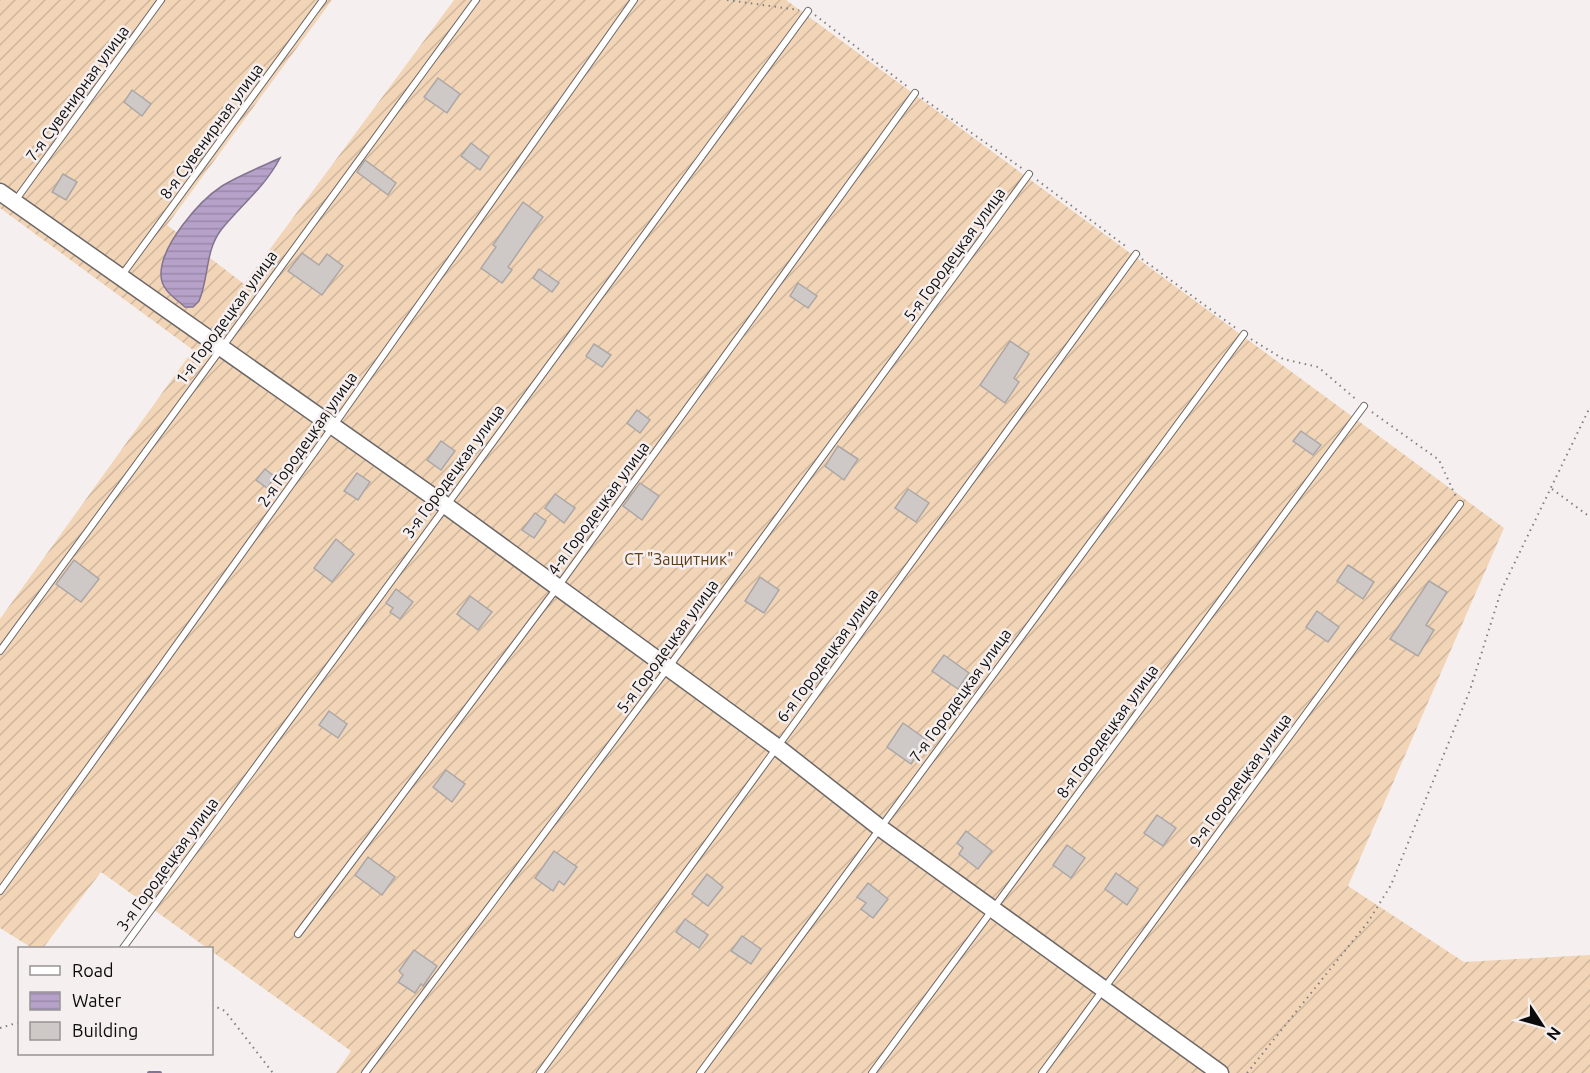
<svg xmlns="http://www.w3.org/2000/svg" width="1590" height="1073" viewBox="0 0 1590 1073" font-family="Ubuntu,sans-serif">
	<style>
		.garden { fill: url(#garden-furrows) }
		.water { fill: url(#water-rules); stroke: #837490; stroke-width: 1.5 }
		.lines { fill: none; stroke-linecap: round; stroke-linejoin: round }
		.stream { stroke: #837490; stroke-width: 4 }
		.building { fill: #cec9c7; stroke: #aca7a6; stroke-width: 1.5 }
		.lane-casing { stroke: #6d6869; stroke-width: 8 }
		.secondary-casing { stroke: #6d6869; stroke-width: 19 }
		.path { stroke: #837f7f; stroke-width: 2; stroke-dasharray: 1.5 4.5; stroke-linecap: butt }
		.lane { stroke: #fff; stroke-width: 6 }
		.secondary { stroke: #fff; stroke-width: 16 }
		.labels { text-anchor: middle; stroke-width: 5; stroke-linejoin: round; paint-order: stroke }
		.street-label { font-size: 16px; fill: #0d0c0c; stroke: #f5efef }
		.park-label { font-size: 16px; fill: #5e3c14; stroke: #f5efef }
	</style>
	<defs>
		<pattern id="garden-furrows" width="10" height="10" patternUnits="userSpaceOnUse" patternTransform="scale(1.5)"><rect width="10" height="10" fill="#f2d5b7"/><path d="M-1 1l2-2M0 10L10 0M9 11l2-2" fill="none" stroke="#ceb69c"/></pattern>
		<pattern id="water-rules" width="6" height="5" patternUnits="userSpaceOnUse" patternTransform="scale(1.5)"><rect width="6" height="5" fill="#b6a1c8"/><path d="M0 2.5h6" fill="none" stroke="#9b89ab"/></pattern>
	</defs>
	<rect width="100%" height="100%" fill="#f5efef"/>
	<polygon class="garden" points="0,0 332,0 167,225 244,284 454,0 786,0 1504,528 1348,886 1464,962 1590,955 1590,1073 336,1073 351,1051 101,872 43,948 32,948 0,928 0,619 193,350 0,208"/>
	<path class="water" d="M 280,158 C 265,187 241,205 221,230 C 205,251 209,278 199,301 L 193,307 L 185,307 C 175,298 161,290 161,275 C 160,246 199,201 222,186 C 240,175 261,167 280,158 Z"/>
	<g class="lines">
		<polyline class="stream" points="149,1073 160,1073"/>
	</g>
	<g class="building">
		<polygon points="438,78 460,94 447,113 424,97"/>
		<polygon points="132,90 151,104 142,116 124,102"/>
		<polygon points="471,143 489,157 480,170 461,156"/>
		<polygon points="365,160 396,183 388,195 357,172"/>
		<polygon points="63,174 77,182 66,200 52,192"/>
		<polygon points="523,202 543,217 508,267 512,270 502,283 481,268 496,247 493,245"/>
		<polygon points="302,253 319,265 327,254 343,266 322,295 288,271"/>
		<polygon points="539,269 559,283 552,292 533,278"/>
		<polygon points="798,283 817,296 808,308 790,296"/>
		<polygon points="1010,341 1029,354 1014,378 1019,382 1005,403 980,385"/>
		<polygon points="594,344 611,355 602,367 586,356"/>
		<polygon points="637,410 650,420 640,433 627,423"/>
		<polygon points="1301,431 1321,445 1313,455 1293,441"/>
		<polygon points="441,441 455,451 441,470 427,460"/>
		<polygon points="838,446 858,459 844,480 825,466"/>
		<polygon points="265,469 275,477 267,488 256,480"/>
		<polygon points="357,473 370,482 358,500 344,491"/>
		<polygon points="640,483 659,496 642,520 623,506"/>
		<polygon points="908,489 929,503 916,522 895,508"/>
		<polygon points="555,494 575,508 564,523 545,508"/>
		<polygon points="535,513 546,521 534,538 522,530"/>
		<polygon points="336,539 354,554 332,582 314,568"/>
		<polygon points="74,560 99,579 81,602 56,584"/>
		<polygon points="1348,565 1374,582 1363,599 1337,581"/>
		<polygon points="760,577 779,590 764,613 745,601"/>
		<polygon points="1429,581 1447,592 1426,625 1434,630 1418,656 1390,639"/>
		<polygon points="396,589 413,602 400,619 390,612 393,608 386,603"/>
		<polygon points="470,596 492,612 478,630 457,614"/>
		<polygon points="1317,611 1339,627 1328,642 1306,627"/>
		<polygon points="944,655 969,673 958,689 932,671"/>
		<polygon points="329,711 347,724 338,738 319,725"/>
		<polygon points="903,723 927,740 911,764 887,747"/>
		<polygon points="446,770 465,784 452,802 433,787"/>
		<polygon points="1157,815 1176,828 1163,846 1144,833"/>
		<polygon points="966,831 992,851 978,869 959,854 963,848 957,843"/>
		<polygon points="1067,845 1085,858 1071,878 1053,865"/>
		<polygon points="554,851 577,867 564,885 559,881 553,891 535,878"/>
		<polygon points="368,857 395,877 382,895 355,875"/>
		<polygon points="1116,873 1138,889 1127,905 1105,889"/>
		<polygon points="707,874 723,887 708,906 692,894"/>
		<polygon points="868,883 888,899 873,918 861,909 866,903 857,897"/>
		<polygon points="685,919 708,935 699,948 676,932"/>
		<polygon points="742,936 761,949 751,964 731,951"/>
		<polygon points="414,950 437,966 423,986 421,984 415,993 398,982 403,975 399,971"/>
	</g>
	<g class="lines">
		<defs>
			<g id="lane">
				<polyline points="15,201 161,0"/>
				<polyline points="122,275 323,0"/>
				<polyline points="0,651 476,0"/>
				<polyline points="0,891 334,425 634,0"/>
				<polyline points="298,934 557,588 915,93"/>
				<polyline points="123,948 808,11"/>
				<polyline points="365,1073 668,668 1029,174"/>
				<polyline points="540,1073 1136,254"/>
				<polyline points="700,1073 1244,334"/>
				<polyline points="872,1073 1364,406"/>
				<polyline points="1042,1073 1460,504"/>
			</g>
			<polyline id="secondary" points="0,192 445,505 777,747 879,827 1220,1073"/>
		</defs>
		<use href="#lane" class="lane-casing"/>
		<use href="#secondary" class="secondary-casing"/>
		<g class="path">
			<polyline points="727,0 799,10"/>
			<polyline points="815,15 908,87"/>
			<polyline points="922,98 1023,169"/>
			<polyline points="1037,180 1128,248"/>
			<polyline points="1142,259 1237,329"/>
			<polyline points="1251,339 1283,359 1318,367 1358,401"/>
			<polyline points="1372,412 1439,460 1456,497"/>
			<polyline points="1552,489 1590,517"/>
			<polyline points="212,1005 225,1011 273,1073"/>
			<polyline points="0,1028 20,1022"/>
			<polyline points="1247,1073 1368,922 1391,885 1470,690 1501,591 1590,407"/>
		</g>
		<use href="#lane" class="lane"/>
		<use href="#secondary" class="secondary"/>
	</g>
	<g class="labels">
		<g class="street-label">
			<text transform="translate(77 93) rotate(-54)" y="6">7-я Сувенирная улица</text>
			<text transform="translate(211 131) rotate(-54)" y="6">8-я Сувенирная улица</text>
			<text transform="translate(954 254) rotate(-54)" y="6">5-я Городецкая улица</text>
			<text transform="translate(226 317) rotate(-54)" y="6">1-я Городецкая улица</text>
			<text transform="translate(307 439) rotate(-55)" y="6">2-я Городецкая улица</text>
			<text transform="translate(453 471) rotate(-54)" y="6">3-я Городецкая улица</text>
			<text transform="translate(598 508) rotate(-54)" y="6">4-я Городецкая улица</text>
			<text transform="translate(667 646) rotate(-54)" y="6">5-я Городецкая улица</text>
			<text transform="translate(827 655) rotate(-54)" y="6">6-я Городецкая улица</text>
			<text transform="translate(960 695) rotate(-54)" y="6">7-я Городецкая улица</text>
			<text transform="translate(1107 731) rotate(-54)" y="6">8-я Городецкая улица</text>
			<text transform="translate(1240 780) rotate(-54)" y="6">9-я Городецкая улица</text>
			<text transform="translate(167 864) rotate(-54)" y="6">3-я Городецкая улица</text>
		</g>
		<g class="park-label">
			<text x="679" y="565">СТ "Защитник"</text>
		</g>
	</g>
	<rect x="18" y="947" width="195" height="108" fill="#f5efef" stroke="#989494" stroke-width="1.5"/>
	<rect x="30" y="966" width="30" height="9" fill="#ffffff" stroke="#989494" stroke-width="1.5"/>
	<text x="72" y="977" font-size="18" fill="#0d0c0c">Road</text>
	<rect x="30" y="992" width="30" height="18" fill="url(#water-rules)" stroke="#989494" stroke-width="1.5"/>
	<text x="72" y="1007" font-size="18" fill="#0d0c0c">Water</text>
	<rect x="30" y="1022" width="30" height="18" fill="#cec9c7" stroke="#989494" stroke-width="1.5"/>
	<text x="72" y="1037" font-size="18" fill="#0d0c0c">Building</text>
	<g transform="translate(1542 1025) rotate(126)" stroke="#f5efef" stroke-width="4.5" paint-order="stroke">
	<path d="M0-4.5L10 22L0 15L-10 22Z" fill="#0d0c0c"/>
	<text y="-9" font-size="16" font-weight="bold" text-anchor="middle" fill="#0d0c0c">N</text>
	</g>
</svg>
